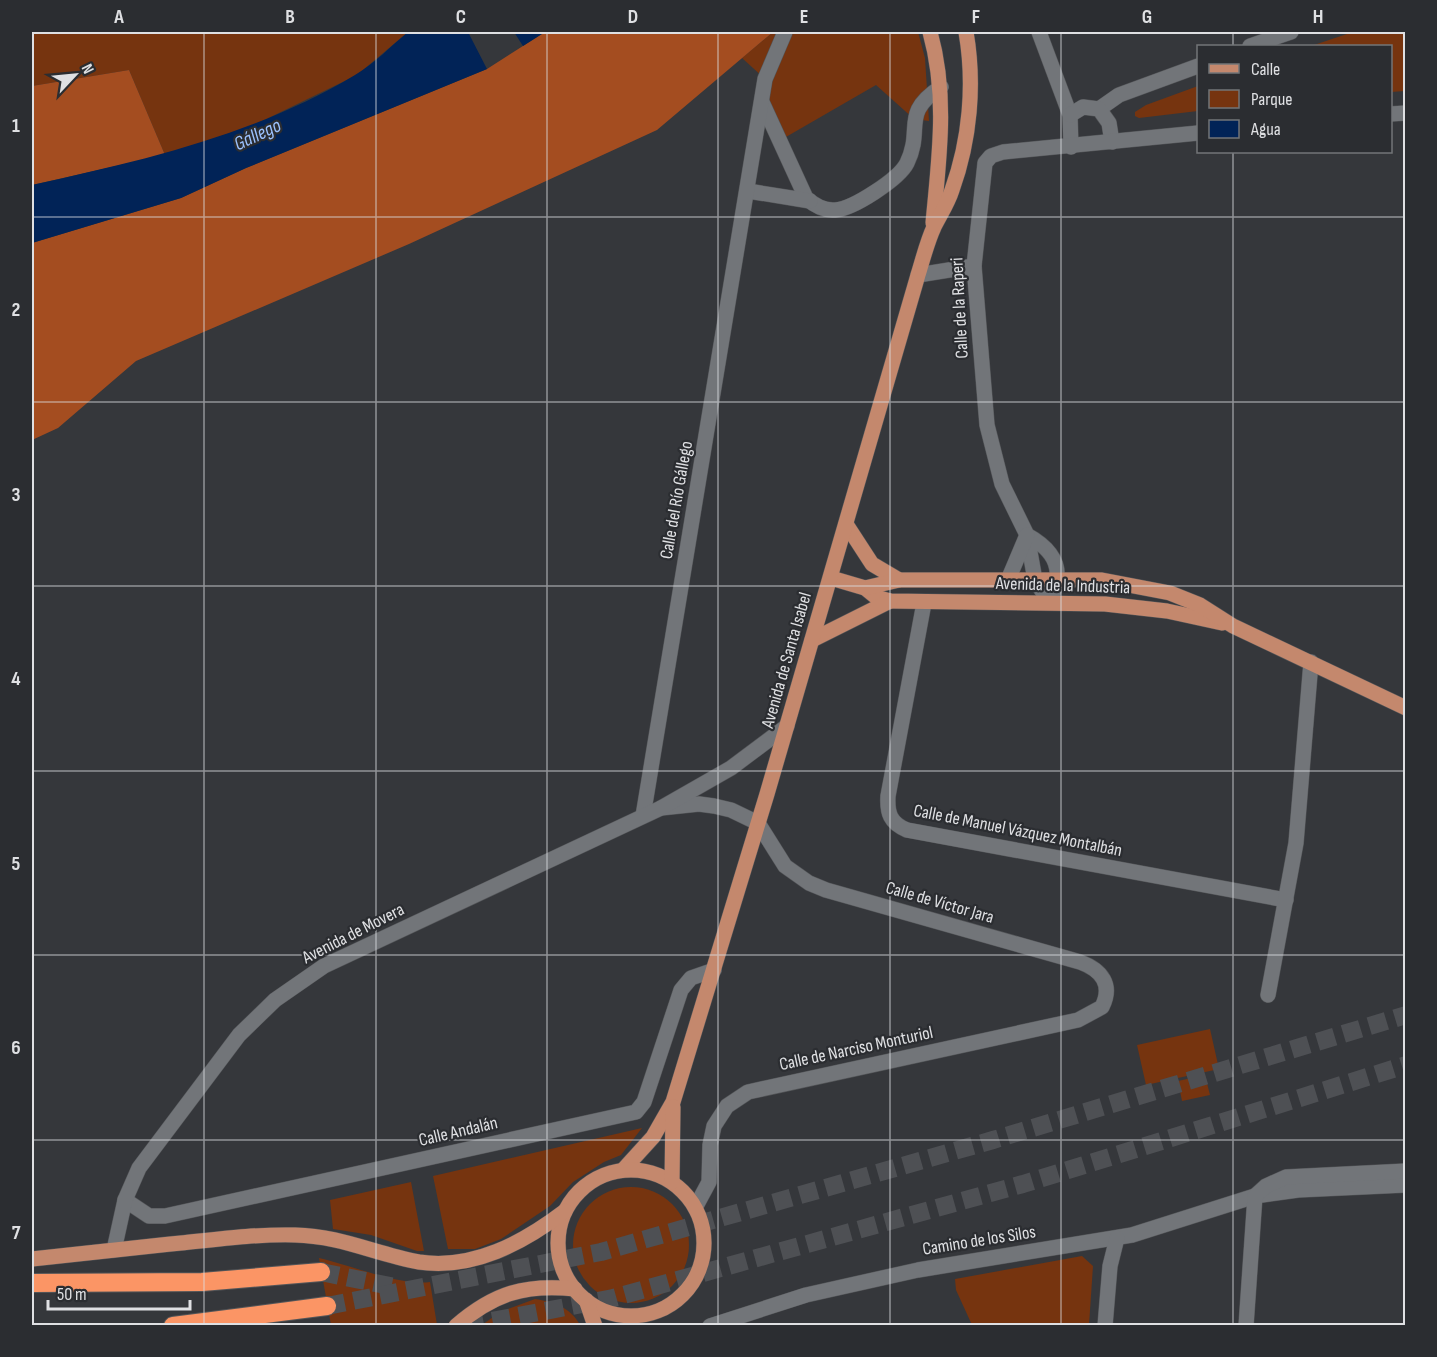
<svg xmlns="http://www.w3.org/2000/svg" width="1437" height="1357" viewBox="0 0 1437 1357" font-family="'Sofia Sans Condensed',sans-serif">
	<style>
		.green { fill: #76340f }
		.forest { fill: #a44d20 }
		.water { fill: #012357 }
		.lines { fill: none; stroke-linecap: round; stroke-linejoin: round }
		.highway-tunnel { stroke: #4e5054; stroke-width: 18; stroke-dasharray: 18 9; stroke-linecap: butt }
		.street-casing { stroke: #535558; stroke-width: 16 }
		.primary-casing { stroke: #535558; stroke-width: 16 }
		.highway-casing { stroke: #535558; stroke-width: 20 }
		.street { stroke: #727579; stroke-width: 15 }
		.primary { stroke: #c4886d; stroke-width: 15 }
		.highway { stroke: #fb9565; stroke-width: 18 }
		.grid { fill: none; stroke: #dfe0e3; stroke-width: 1.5; stroke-opacity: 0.55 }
		.labels { text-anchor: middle; stroke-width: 4.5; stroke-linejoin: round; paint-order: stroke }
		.street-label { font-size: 18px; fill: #dfe0e3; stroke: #2b2d31 }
		.water-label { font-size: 20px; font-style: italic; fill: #9bc1fd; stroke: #2b2d31 }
		.neatline { fill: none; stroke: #dfe0e3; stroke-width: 2 }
		.grid-label { font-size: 20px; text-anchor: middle; font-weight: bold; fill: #dfe0e3 }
	</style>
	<rect width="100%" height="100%" fill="#35373b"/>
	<g class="green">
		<polygon points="32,32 408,32 357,75 254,125 165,155 129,70 32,86"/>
		<polygon points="773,32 918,32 925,58 929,121 914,119 876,85 779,141 762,102 765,79 742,58"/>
		<polygon points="1353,32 1405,32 1405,91 1391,92 1390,46 1311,46"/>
		<polygon points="1198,86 1198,111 1139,118 1135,116 1135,112 1146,105"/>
		<polygon points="1210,1029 1219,1069 1146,1085 1137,1045"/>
		<polygon points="1205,1075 1210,1095 1182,1101 1178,1081"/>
		<polygon points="642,1128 621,1155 604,1162 573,1182 550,1206 501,1239 475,1249 448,1249 433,1176"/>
		<polygon points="411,1182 424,1251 417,1251 371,1235 333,1229 330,1200"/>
		<circle cx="631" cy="1245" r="58"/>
		<polygon points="1082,1256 1093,1266 1089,1325 972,1325 956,1290 955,1279"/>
		<path d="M 319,1258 C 350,1265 400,1286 430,1282 L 437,1325 L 331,1325 Z"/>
		<path d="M 535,1299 C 554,1302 571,1308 580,1325 L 482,1325 L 500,1312 Z"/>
	</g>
	<g class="forest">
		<polygon points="545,32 773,32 657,130 409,244 136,361 58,428 32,440 32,243 181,198 246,168 487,69"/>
		<polygon points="129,70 165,155 32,185 32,86"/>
	</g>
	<g class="water">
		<path d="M 408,32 L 468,32 L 487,69 L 246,168 L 181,198 L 32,243 L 32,185 C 144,160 255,135 355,75 C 374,64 391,46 408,32 Z"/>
		<polygon points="514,32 545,32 523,46"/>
	</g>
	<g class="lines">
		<g class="highway-tunnel">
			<polyline points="321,1272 400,1288"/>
			<polyline points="327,1306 601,1252 993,1140 1406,1015"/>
			<polyline points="466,1326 613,1298 1023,1184 1406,1065"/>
		</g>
		<defs>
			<g id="street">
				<polyline points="1039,32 1070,115 1071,147"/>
				<polyline points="1250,46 1291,32"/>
				<path d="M 762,102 L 806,198 C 814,205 823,211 835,210 C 853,209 899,179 907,163 C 924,128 900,114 941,87"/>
				<polyline points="1099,109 1119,95 1198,66"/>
				<polyline points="1390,114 1406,113"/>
				<polyline points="1070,115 1083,107 1099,109 1109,123 1112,142"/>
				<polyline points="748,191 810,201"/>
				<polyline points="918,275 974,266"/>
				<path d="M 1027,535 C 1056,551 1066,571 1049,602 L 1035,580 L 1027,535 L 1002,484 L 987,425 L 974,266 L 985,163 L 991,156 L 1003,152 L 1198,133"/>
				<polyline points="1008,580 1027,535"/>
				<path d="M 924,603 L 888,796 C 887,813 890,823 907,830 L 1286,900"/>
				<path d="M 661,808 L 699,804 L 714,806 L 731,810 L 758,823 L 785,866 L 809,883 L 826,890 L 1080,962 C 1102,970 1113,985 1102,1007 L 1078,1020 L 748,1092 L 727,1106 L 714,1126 L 710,1145 L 709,1182 L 695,1208"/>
				<polyline points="643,816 765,79 785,32"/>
				<polyline points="1268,995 1296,843 1311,662"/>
				<polyline points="125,1200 149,1216 165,1216 636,1112 644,1102 681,990 691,978 714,970"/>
				<polyline points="114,1250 125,1200 139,1168 239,1035 275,1000 324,966 661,808 731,768 787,726"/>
				<polyline points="710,1326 806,1295 918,1270 1132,1235 1255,1196 1298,1190 1406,1185"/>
				<polyline points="1105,1326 1110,1266 1117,1238"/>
				<polyline points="1246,1326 1255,1196 1266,1186 1286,1177 1406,1171"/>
			</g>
			<g id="primary">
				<path d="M 930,32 C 948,96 939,158 933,223"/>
				<polyline points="846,524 872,564 899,580"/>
				<polyline points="831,578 865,588 876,597 890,601 1105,604 1167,611 1222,623"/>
				<polyline points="865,588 899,580 1102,580 1170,593 1200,605 1233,626 1406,708"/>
				<polyline points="812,640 890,601"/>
				<path d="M 623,1170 L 653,1137 L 673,1102 L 767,794 L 918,275 C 923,259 927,242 934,227 C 940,215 948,203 952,190 C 970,140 975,84 966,32"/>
				<circle cx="631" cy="1243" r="73"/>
				<polyline points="672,1182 673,1107"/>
				<path d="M 32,1259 C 81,1254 131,1248 181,1243 C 219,1239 257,1234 295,1235 C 341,1236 375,1254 419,1262 C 473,1270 523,1243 565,1211"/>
				<polyline points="586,1300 595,1326"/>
				<path d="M 456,1326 C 494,1293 525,1284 575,1289"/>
			</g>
			<g id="highway">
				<polyline points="32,1283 202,1282 321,1272"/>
				<polyline points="173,1326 327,1306"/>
			</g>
		</defs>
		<use href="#street" class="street-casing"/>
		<use href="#primary" class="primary-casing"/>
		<use href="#highway" class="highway-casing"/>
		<use href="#street" class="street"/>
		<use href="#primary" class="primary"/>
		<use href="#highway" class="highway"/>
	</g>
	<path class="grid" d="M 204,32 L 204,1326M 376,32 L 376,1326M 547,32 L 547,1326M 718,32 L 718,1326M 890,32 L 890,1326M 1061,32 L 1061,1326M 1233,32 L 1233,46M 1233,152 L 1233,1326M 32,217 L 1406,217M 32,402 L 1406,402M 32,586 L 1406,586M 32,771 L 1406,771M 32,955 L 1406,955M 32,1140 L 1406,1140"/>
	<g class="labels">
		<g class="street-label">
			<text transform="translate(959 308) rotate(-93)" y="6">Calle de la Raperi</text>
			<text transform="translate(676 500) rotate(-80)" y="6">Calle del Río Gállego</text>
			<text transform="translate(1063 585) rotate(2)" y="6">Avenida de la Industria</text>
			<text transform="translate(786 660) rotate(-74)" y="6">Avenida de Santa Isabel</text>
			<text transform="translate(1018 830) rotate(11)" y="6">Calle de Manuel Vázquez Montalbán</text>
			<text transform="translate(940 902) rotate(16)" y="6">Calle de Víctor Jara</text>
			<text transform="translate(353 933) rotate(-27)" y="6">Avenida de Movera</text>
			<text transform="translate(856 1048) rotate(-12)" y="6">Calle de Narciso Monturiol</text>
			<text transform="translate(458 1131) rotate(-13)" y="6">Calle Andalán</text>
			<text transform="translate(979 1240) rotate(-9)" y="6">Camino de los Silos</text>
		</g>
		<g class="water-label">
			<text transform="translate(257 134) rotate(-25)" y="7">Gállego</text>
		</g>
	</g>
	<rect width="1437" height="1357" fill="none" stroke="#2b2d31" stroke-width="66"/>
	<rect x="1197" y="45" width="195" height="108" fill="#2b2d31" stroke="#737578" stroke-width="1.5"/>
	<rect x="1209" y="64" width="30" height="9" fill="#c4886d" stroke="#737578" stroke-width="1.5"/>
	<text x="1251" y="75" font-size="18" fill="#dfe0e3">Calle</text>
	<rect x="1209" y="90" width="30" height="18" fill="#76340f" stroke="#737578" stroke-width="1.5"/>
	<text x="1251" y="105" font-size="18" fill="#dfe0e3">Parque</text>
	<rect x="1209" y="120" width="30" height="18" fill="#012357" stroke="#737578" stroke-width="1.5"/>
	<text x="1251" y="135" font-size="18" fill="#dfe0e3">Agua</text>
	<g transform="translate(75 75) rotate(64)" stroke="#2b2d31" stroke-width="4.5" paint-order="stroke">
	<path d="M0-4.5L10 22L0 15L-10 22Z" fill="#dfe0e3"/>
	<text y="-9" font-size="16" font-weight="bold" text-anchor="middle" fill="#dfe0e3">N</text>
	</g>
	<path d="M48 1300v9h142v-9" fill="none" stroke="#dfe0e3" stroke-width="3"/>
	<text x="57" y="1300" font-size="18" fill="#dfe0e3" stroke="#2b2d31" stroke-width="4.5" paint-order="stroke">50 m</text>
	<rect x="33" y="33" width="1371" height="1291" class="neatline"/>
	<g class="grid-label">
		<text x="119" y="23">A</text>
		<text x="290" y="23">B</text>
		<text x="461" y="23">C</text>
		<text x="633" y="23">D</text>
		<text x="804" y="23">E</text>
		<text x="976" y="23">F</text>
		<text x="1147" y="23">G</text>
		<text x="1318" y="23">H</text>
		<text x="16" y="132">1</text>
		<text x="16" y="316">2</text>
		<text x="16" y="501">3</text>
		<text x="16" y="685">4</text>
		<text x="16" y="870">5</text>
		<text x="16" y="1054">6</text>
		<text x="16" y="1239">7</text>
	</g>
</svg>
